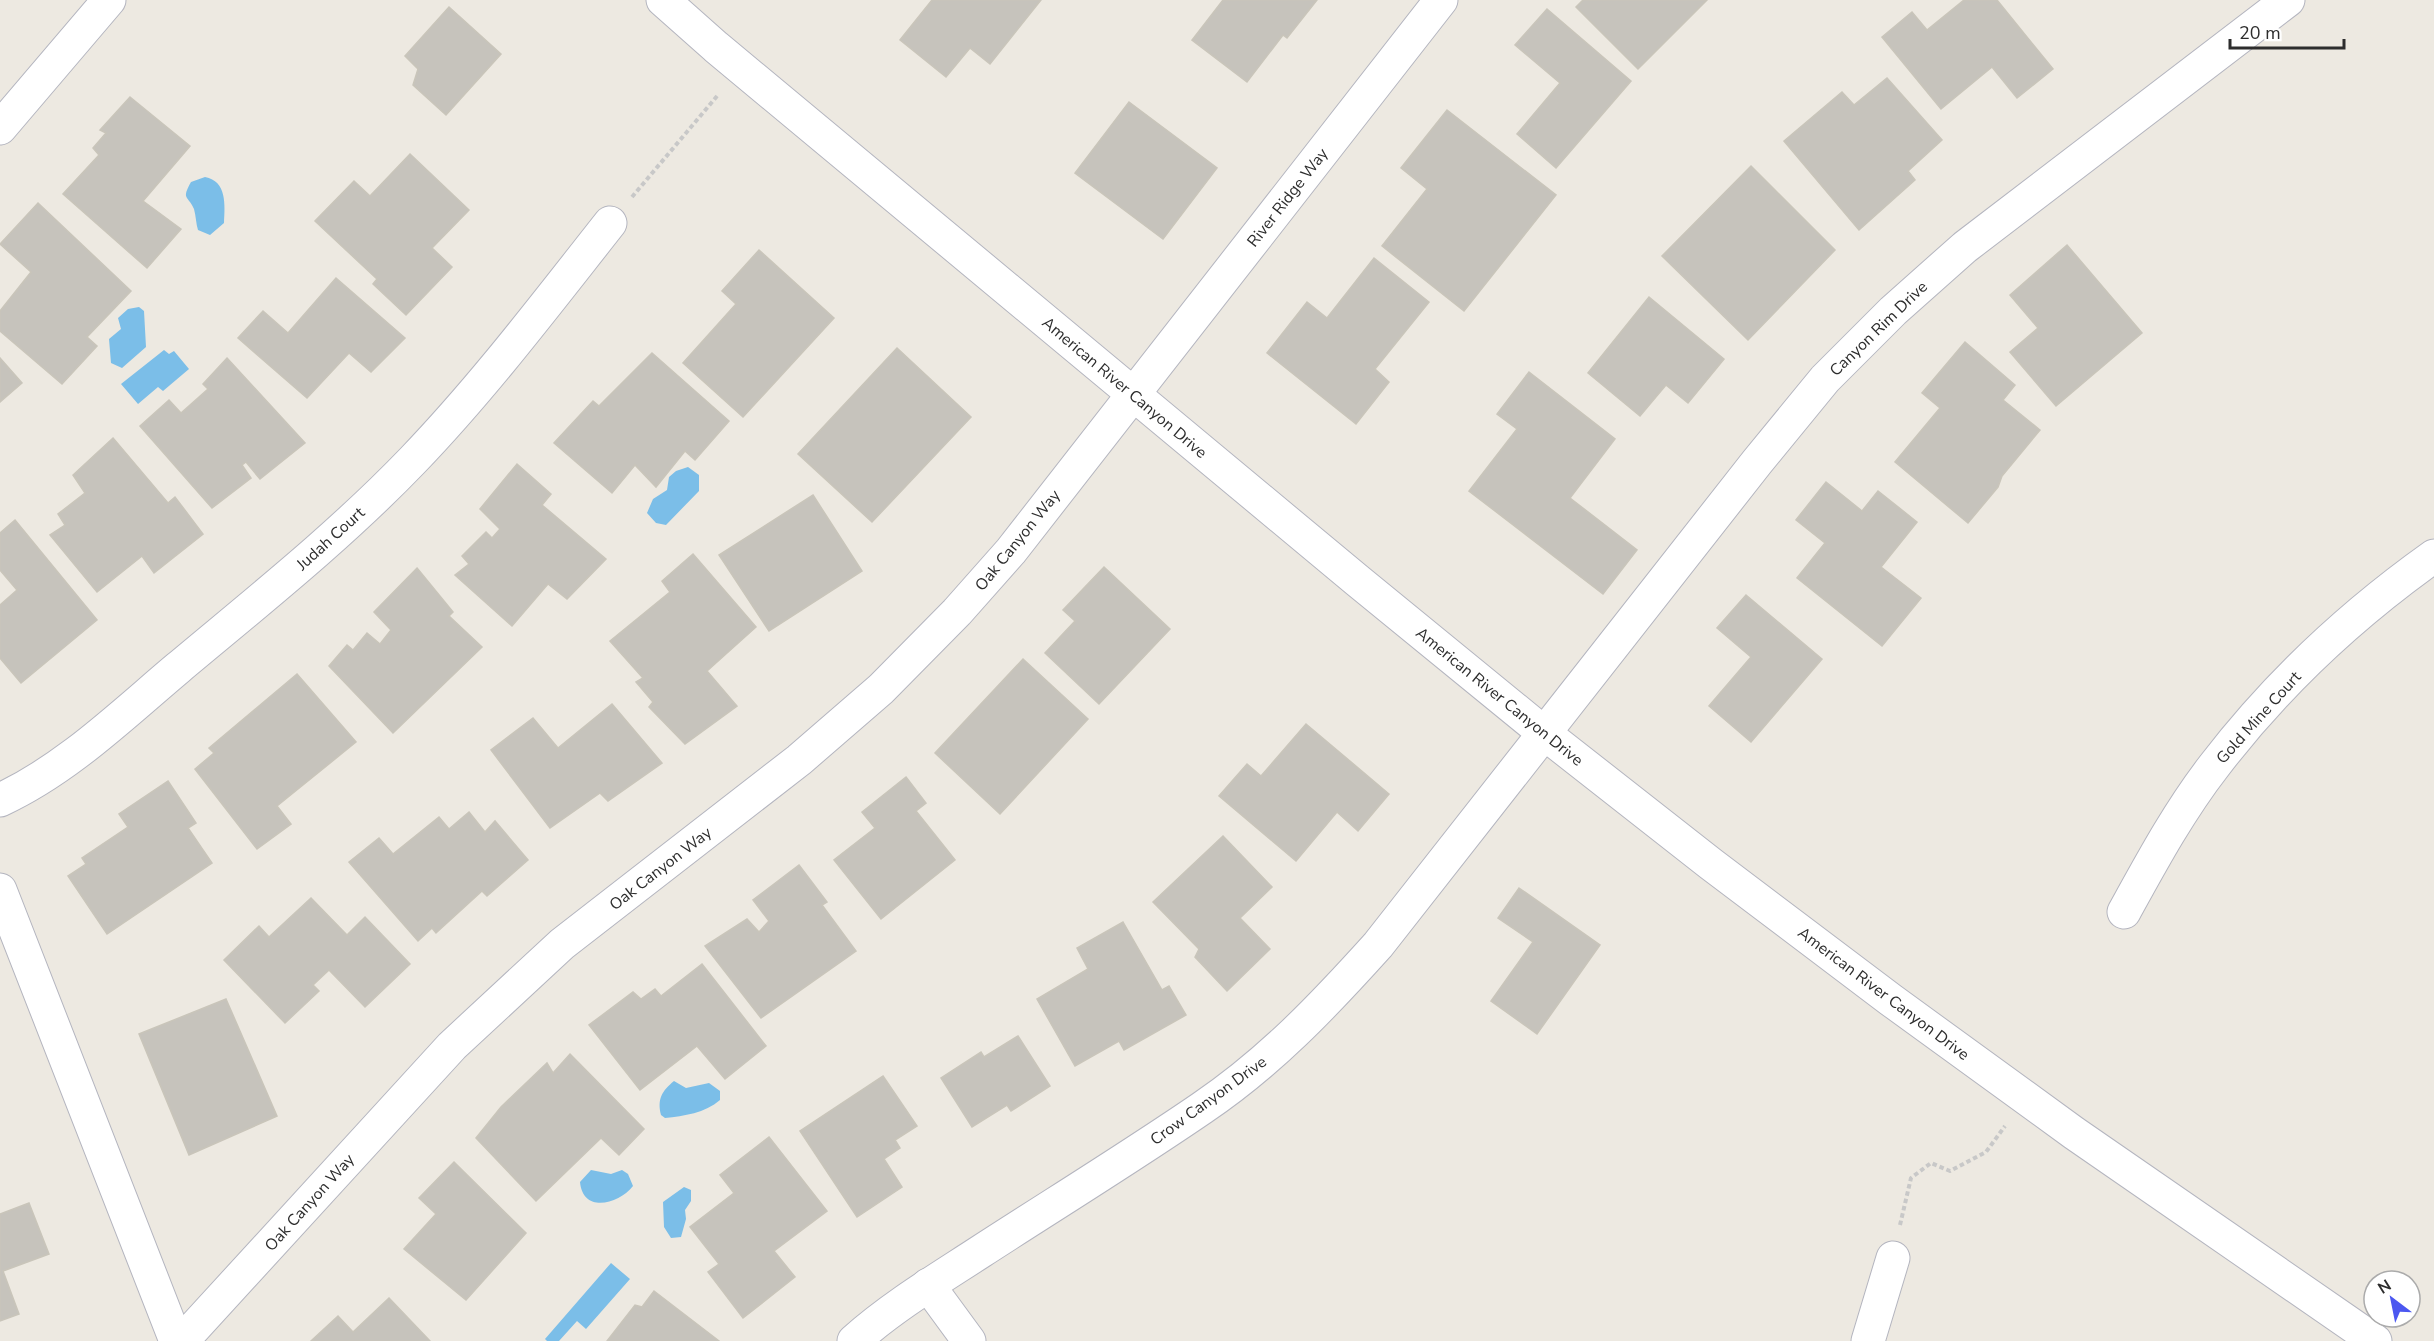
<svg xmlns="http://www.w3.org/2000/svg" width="2434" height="1341" viewBox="0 0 2434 1341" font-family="'Nunito Sans',sans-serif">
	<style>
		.water { fill: #7bbee8 }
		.building { fill: #c6c3bc; stroke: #c9c5ba; stroke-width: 1.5 }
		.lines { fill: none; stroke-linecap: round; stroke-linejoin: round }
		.street-casing { stroke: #b4b5bf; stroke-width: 35 }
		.secondary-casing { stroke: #b4b5bf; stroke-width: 35 }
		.path { stroke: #c8c8c8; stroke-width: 4; stroke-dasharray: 4.5 3; stroke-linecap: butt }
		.street { stroke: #fff; stroke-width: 33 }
		.secondary { stroke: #fff; stroke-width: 33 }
		.labels { text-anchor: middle; stroke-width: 5; stroke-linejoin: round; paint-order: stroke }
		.street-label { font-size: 16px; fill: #2d2d2d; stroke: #fff }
	</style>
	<rect width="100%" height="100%" fill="#ede9e1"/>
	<g class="water">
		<path d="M 205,177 C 227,181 225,205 224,223 L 210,235 L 198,230 C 196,224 196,216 194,209 C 188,195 181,200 191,182 Z"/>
		<polygon points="139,307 144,311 146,347 122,368 111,363 109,339 121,329 118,318 128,309"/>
		<polygon points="164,350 169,354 174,351 189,369 163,391 158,387 138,404 121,384"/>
		<polygon points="688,467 699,475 699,491 666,525 656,523 647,513 653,499 667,490 669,477 676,471"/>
		<path d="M 674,1081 L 686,1088 L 709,1083 L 720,1091 L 720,1100 C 705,1113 684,1116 665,1118 L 661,1115 C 657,1099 662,1091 674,1081 Z"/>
		<path d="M 591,1170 L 611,1174 L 622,1170 L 628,1174 L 633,1186 C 619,1204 583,1214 580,1182 Z"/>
		<polygon points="684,1187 691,1190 691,1201 685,1210 686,1219 681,1237 671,1238 664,1227 663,1202"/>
		<polygon points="611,1263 630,1279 586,1329 577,1321 559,1341 547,1341 545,1339"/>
	</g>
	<g class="building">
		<polygon points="932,0 1041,0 990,64 970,48 946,77 900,40"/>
		<polygon points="1223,0 1317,0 1287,38 1283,35 1247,82 1192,40"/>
		<polygon points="1583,0 1707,0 1638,69 1576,7"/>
		<polygon points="1964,0 1997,0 2053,69 2017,98 1992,67 1941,109 1882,37 1912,12 1927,30"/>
		<polygon points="449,7 501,54 446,115 413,85 418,69 405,56"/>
		<polygon points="1547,9 1631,81 1556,168 1517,134 1560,83 1515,45"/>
		<polygon points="1887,78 1942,140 1908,171 1915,180 1859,230 1784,141 1842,92 1854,105"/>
		<polygon points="130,97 190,146 143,201 181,229 147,268 63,194 99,155 93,148 106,133 100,130"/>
		<polygon points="1129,102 1217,168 1163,239 1075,173"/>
		<polygon points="1447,110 1556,195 1464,311 1382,246 1427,189 1401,168"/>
		<polygon points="410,154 469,210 432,248 452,267 406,315 373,284 377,279 315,221 354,181 370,196"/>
		<polygon points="1751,166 1835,250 1748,340 1662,256"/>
		<polygon points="38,203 131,291 87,337 97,346 62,384 0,331 0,311 31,272 0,244"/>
		<polygon points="2067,245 2142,333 2056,406 2010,352 2038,328 2010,295"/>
		<polygon points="759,250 834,318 743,417 683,363 736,304 722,291"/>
		<polygon points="1374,258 1429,302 1375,369 1389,382 1356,424 1267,353 1307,302 1327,318"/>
		<polygon points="336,278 405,338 371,372 349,353 307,398 238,338 263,311 288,333"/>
		<polygon points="1649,297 1724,359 1688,403 1666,385 1640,416 1588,373"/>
		<polygon points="1965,342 2015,385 2003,400 2040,430 2002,476 1998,487 1968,523 1895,462 1940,408 1922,393"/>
		<polygon points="897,348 971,417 872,522 798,454"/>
		<polygon points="652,353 729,421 695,460 685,451 656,487 635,465 612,493 554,443 593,401 599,406"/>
		<polygon points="0,358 22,383 0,402"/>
		<polygon points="227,358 305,443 260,479 246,462 242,465 251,478 212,508 140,426 169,400 181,413 208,389 203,384"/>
		<polygon points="1529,372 1615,439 1570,498 1637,550 1603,594 1469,491 1517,429 1497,414"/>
		<polygon points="113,438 168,503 175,497 203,534 154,573 142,556 97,592 50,535 65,525 58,514 85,493 73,475"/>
		<polygon points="517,464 551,494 542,505 606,559 567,599 548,584 512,626 455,575 469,564 462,556 486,532 492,538 500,529 480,509"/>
		<polygon points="1826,482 1862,511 1878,491 1917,522 1881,567 1921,598 1882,646 1797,578 1825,543 1796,520"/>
		<polygon points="813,495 862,571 769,631 719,555"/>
		<polygon points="15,520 97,620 21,683 0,658 0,605 17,590 0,570 0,533"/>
		<polygon points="693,554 756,627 707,671 737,706 685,744 649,707 653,702 636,682 643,678 610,641 670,592 662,581"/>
		<polygon points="1104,567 1170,629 1099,704 1045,653 1075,621 1063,610"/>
		<polygon points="417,568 453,612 449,616 482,647 393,733 329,666 347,645 353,650 367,633 380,644 391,630 374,612"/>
		<polygon points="1746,595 1822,659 1751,742 1709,706 1751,657 1717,628"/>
		<polygon points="1023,659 1088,719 1000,814 935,753"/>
		<polygon points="297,674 356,742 277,806 291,824 257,849 195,769 214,753 209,748"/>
		<polygon points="612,704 662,763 608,801 600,793 550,828 491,750 533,718 558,748"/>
		<polygon points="1306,724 1389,794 1358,831 1337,812 1296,861 1219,796 1247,764 1261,776"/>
		<polygon points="906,777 926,803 916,811 955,860 881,919 834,860 875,828 862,812"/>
		<polygon points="168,781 196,823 188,828 212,863 107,934 68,876 86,864 82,858 128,827 119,814"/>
		<polygon points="469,812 485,832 495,821 528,860 487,896 482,891 436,933 432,928 418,941 349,862 379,838 393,854 439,817 449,829"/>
		<polygon points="1223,836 1272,887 1240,918 1270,949 1227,991 1195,957 1199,949 1153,902"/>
		<polygon points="799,865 827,902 822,905 856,951 761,1018 705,946 747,919 759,932 769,921 753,900"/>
		<polygon points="1519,888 1600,945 1537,1034 1491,1001 1533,942 1498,918"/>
		<polygon points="311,898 347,935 365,917 410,964 365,1007 329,970 313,985 319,991 285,1023 224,960 259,926 269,937"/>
		<polygon points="1123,922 1162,990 1169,986 1186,1015 1124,1050 1119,1041 1075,1066 1037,999 1088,969 1077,948"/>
		<polygon points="702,964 766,1046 725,1079 697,1046 640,1090 589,1025 633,992 641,999 655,989 661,996"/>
		<polygon points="226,999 277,1116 189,1155 139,1034"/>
		<polygon points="1018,1036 1050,1086 1011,1111 1007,1105 972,1127 941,1078 981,1052 984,1057"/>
		<polygon points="570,1054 644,1129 619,1155 601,1138 536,1201 476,1138 501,1107 547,1063 553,1073"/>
		<polygon points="883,1076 917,1126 895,1140 900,1148 884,1159 902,1187 857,1217 800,1131"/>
		<polygon points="769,1137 827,1211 774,1251 795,1277 743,1318 708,1272 719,1264 690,1227 734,1193 720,1175"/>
		<polygon points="454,1162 526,1233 466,1300 404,1249 436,1214 419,1198"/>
		<polygon points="29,1203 49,1254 3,1271 19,1314 0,1321 0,1214"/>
		<polygon points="654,1291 719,1341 607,1341 635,1305 642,1307"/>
		<polygon points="389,1298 430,1341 311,1341 338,1316 353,1332"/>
	</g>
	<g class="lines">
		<defs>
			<g id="street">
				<polyline points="0,128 109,0"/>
				<path d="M 0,800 C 67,769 122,715 178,668 C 258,601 340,536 413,460 C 484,386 546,304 610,223"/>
				<polyline points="0,890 176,1341"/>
				<path d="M 2124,912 C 2151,863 2179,811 2214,766 C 2276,685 2351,615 2434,556"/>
				<polyline points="928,1285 969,1341"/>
				<polyline points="182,1341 452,1046 562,944 799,760 881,689 957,612 1011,551 1441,0"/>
				<path d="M 854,1341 C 892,1307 937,1280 980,1252 C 1054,1204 1129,1158 1202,1108 C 1270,1062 1323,1006 1378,945 L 1757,462 L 1825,379 L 1893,311 L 1965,247 L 2288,0"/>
				<polyline points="1868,1341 1893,1258"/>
			</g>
			<polyline id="secondary" points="663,0 716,47 1358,581 1544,733 1711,864 1891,1000 2074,1133 2375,1341"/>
		</defs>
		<use href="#street" class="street-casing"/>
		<use href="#secondary" class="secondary-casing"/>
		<g class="path">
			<polyline points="632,197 718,95"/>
			<polyline points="1900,1225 1911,1178 1931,1163 1950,1171 1986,1152 2005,1126"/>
		</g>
		<use href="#street" class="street"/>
		<use href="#secondary" class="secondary"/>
	</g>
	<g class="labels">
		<g class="street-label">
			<text transform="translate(1287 197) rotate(-52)" y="6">River Ridge Way</text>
			<text transform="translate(1878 328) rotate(-44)" y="6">Canyon Rim Drive</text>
			<text transform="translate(1125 387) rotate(40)" y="6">American River Canyon Drive</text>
			<text transform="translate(330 538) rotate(-42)" y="6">Judah Court</text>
			<text transform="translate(1017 540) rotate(-51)" y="6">Oak Canyon Way</text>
			<text transform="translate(1500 696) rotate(39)" y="6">American River Canyon Drive</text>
			<text transform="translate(2258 717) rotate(-48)" y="6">Gold Mine Court</text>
			<text transform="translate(660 868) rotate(-38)" y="6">Oak Canyon Way</text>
			<text transform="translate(1884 993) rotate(37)" y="6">American River Canyon Drive</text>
			<text transform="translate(1208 1100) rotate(-36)" y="6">Crow Canyon Drive</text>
			<text transform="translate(309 1202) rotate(-48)" y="6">Oak Canyon Way</text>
		</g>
	</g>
	<g transform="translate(2392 1299) rotate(328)"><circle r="28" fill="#ffffff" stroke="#ababab" stroke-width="1.5"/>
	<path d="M0-4.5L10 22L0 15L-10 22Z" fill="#4b57f0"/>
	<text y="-9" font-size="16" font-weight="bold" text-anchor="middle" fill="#2d2d2d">N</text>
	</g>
	<path d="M2230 39v9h114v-9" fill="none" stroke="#2d2d2d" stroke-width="3"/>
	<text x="2239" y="39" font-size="18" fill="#2d2d2d" stroke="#ffffff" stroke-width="4.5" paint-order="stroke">20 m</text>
</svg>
